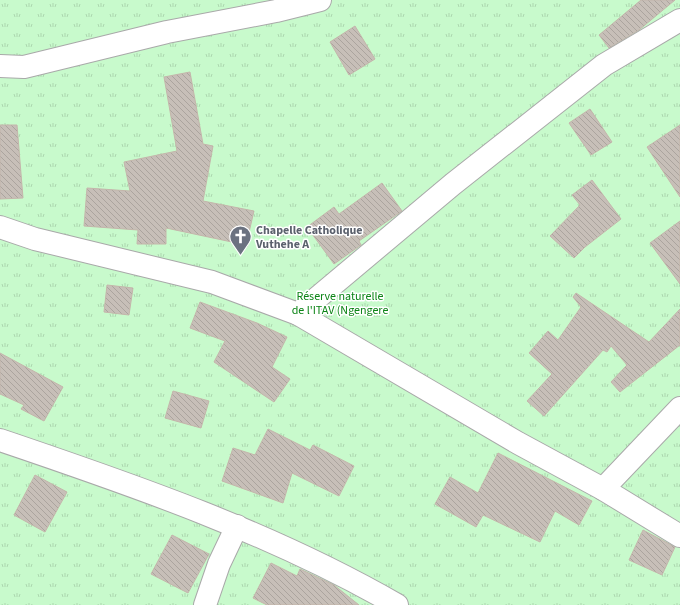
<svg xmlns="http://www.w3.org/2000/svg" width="680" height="605" viewBox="0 0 680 605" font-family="'Source Sans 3',sans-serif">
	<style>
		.park { fill: url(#park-tufts) }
		.building { fill: url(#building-back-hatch); stroke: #c4b6ab }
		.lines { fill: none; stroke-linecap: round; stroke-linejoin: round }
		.street-casing { stroke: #a9a9a9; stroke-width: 24 }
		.street { stroke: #fff; stroke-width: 22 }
		.labels { text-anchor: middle; stroke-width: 3; stroke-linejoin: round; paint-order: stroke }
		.worship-label { font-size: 12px; font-weight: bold; fill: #5b616d; stroke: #fff; text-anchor: start }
		.park-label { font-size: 12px; fill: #0c8416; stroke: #fff }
	</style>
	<defs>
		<pattern id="park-tufts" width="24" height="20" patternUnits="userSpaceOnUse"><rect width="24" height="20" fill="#c8facc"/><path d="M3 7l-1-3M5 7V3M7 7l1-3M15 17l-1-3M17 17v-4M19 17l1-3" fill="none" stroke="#acd6af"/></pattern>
		<pattern id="building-back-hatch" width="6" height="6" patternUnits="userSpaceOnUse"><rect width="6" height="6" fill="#c7bfb8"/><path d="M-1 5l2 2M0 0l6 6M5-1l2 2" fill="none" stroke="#aba49e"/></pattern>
	</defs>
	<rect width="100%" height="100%" fill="#f2efe9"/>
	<rect class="park" x="0" y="0" width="680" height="605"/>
	<g class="building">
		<polygon points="641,0 675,0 639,30 609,48 599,35"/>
		<polygon points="355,26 375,59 349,75 330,42"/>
		<polygon points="190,72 203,144 213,146 203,201 254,211 246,245 166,228 166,244 137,244 138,230 84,226 87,188 130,191 124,162 177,151 164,77"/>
		<polygon points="590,109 612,142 591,155 569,123"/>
		<polygon points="0,125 17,125 23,198 0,199"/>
		<polygon points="680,125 680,197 647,147"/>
		<polygon points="592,180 621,219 585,247 574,258 550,236 580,205 572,195"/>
		<polygon points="382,183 402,211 359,241 361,245 334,264 307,227 334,207 339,214"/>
		<polygon points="680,221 680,284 650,243"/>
		<polygon points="107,285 133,288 129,315 104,312"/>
		<polygon points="576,293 649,342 680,309 680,345 620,392 611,382 627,365 611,346 607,352 603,350 544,416 527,401 552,374 529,353 548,331 558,340 581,307 573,297"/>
		<polygon points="200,302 257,323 287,337 272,367 290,379 274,402 214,362 225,341 190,328"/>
		<polygon points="0,353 63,387 44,421 21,409 24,405 0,394"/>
		<polygon points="173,391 209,401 201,428 165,418"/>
		<polygon points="268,429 310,450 313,445 354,466 339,496 292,473 283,503 222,481 233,448 255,455"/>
		<polygon points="498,453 592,501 579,525 555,511 540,542 483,515 476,527 435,504 450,477 478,493"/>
		<polygon points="35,475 67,492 45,532 14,515"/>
		<polygon points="643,530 675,547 662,575 629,560"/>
		<polygon points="172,535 209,554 188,593 151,574"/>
		<polygon points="271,563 297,576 300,569 334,585 359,605 267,605 253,598"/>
	</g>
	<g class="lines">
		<defs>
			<g id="street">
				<polyline points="0,66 24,67 167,32 276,11 320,0"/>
				<polyline points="0,227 35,239 212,282 298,314 518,443 603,489 680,536"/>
				<polyline points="298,314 453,184 604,65 680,20"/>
				<path d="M 0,440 C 136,486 272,533 397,605"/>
				<polyline points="603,489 680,408"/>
				<polyline points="205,605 219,564 237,526"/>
			</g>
		</defs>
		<use href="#street" class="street-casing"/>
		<use href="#street" class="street"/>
	</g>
	<defs>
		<symbol id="church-pin" viewBox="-11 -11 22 30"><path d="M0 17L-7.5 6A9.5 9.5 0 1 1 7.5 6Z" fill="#6b7280" stroke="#fff"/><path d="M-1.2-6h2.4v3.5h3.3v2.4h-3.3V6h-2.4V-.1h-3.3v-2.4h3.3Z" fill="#fff"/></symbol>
	</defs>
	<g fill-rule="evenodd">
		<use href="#church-pin" x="228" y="224" width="25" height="34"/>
	</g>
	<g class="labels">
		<g class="worship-label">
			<text x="256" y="234">Chapelle Catholique<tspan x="256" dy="14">Vuthehe A</tspan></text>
		</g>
		<g class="park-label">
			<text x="340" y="300">Réserve naturelle<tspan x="340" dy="14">de l'ITAV (Ngengere</tspan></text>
		</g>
	</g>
</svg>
